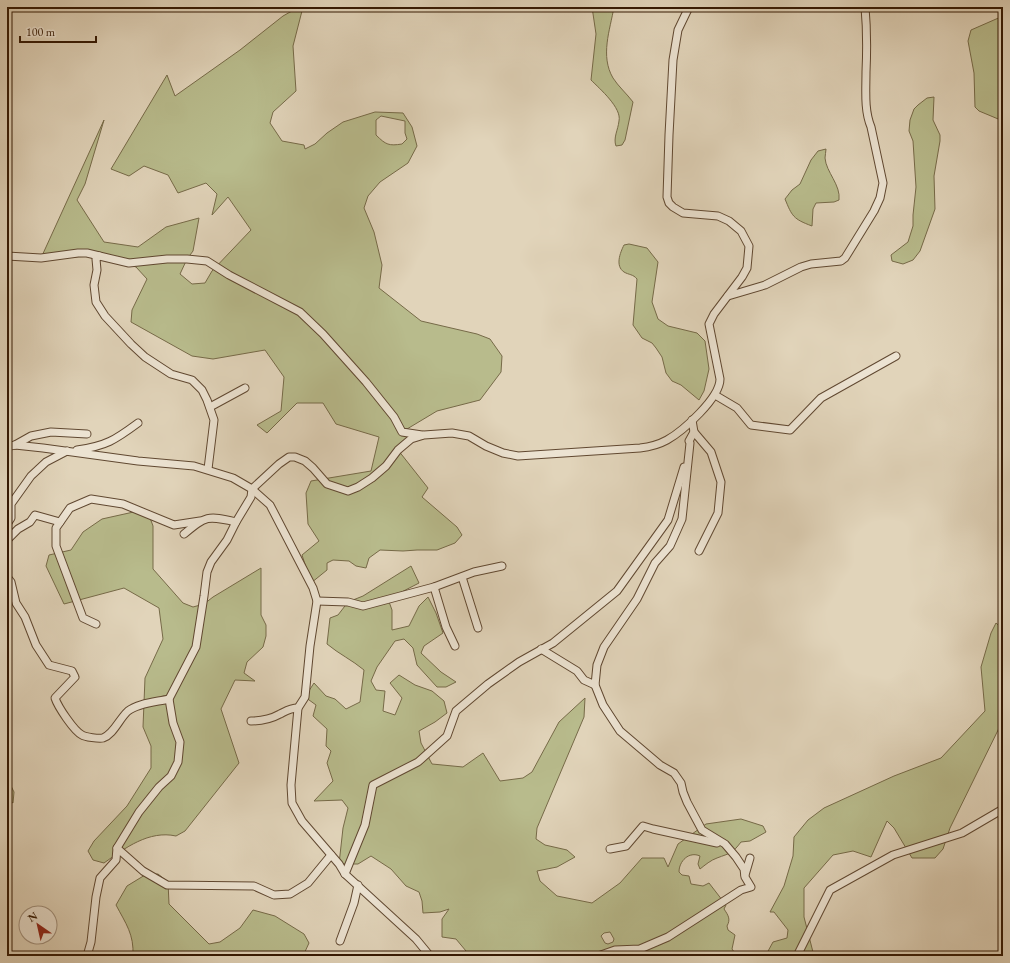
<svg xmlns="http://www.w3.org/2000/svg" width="1010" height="963" viewBox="0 0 1010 963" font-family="'EB Garamond',serif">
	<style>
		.green { fill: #b8bb8c; stroke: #766a48; fill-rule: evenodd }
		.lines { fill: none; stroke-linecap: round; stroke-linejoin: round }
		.minor-casing { stroke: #604831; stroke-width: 9 }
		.minor { stroke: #ece3d2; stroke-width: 7 }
	</style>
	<rect width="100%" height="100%" fill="#e1d4ba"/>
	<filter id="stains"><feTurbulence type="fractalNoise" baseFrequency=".005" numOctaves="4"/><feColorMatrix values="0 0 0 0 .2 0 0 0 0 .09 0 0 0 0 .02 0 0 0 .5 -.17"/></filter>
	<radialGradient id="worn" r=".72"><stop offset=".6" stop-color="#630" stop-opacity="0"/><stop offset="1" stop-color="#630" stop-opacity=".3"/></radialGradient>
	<g class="green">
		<path d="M 299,7 L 303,7 L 293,46 L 296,91 L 273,112 L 270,123 L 282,141 L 304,145 L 305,149 L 315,144 L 327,133 L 343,122 L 375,112 L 403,113 L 412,127 L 417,146 L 408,163 L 380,182 L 368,196 L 364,208 L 374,232 L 382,265 L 379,288 L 421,321 L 477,334 L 490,339 L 502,356 L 501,372 L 480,400 L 437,411 L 402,432 L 424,435 L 398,450 L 428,488 L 422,497 L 457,527 L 462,535 L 455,543 L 437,550 L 417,550 L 403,551 L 380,550 L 369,558 L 366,568 L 356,566 L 349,561 L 333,560 L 327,563 L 327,570 L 311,583 L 302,555 L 319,541 L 308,524 L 306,493 L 311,481 L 371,471 L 379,437 L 336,424 L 323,403 L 297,403 L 267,433 L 257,425 L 281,411 L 284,377 L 265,350 L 213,359 L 192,356 L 131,322 L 132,310 L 147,279 L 136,267 L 99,256 L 41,258 L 104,120 L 85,184 L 77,200 L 104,242 L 138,247 L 166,227 L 199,218 L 193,251 L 187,259 L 180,274 L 192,284 L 205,283 L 212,271 L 251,230 L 228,197 L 212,215 L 217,194 L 206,183 L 178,193 L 168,175 L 144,166 L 129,176 L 111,169 L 167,75 L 175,96 L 240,50 L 283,16 ZM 381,116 L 405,121 L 405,133 L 407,139 L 402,144 C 389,146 386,145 376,135 L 376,120 Z"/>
		<path d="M 592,7 L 614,7 C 610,30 600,56 613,78 C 618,86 627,94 633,102 L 625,140 L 622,145 L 616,146 C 613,138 618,130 619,121 C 622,108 600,89 591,80 L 596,34 Z"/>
		<polygon points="1003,16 1003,121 979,111 975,107 974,73 968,41 971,30"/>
		<polygon points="934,97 933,120 940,135 940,141 934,176 935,209 920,251 913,260 903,264 892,261 891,255 908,242 913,226 913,215 916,187 913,141 909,131 910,120 914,109 918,105 927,98"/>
		<path d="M 826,149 C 826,152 825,155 825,158 C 826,172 841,185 839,200 L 834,202 L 816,203 L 813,209 L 812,226 C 793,219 792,216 785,199 L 792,190 L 800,184 L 811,160 L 818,151 Z"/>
		<path d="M 629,244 L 647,248 L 658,262 L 652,302 L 658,319 L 668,326 L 697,333 L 705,341 L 709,369 L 704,391 L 699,400 L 681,385 L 672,381 L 666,373 L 662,357 L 656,348 L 652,343 L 642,338 L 633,325 L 637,279 C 633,274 629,275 624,272 C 615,266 620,253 624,245 Z"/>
		<path d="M 138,511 L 149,515 L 153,526 L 153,569 L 183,603 L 193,607 L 204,604 L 213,597 L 261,568 L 261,615 L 266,625 L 266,636 L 263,647 L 247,662 L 244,673 L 255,681 L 235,680 L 221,709 L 239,763 L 185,831 L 176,836 C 149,830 125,848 104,863 L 93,860 L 88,851 L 94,841 L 127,806 L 151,768 L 151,746 L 143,727 L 145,678 L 163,639 L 159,608 L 124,588 L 64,604 L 46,566 L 49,555 L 71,550 L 83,532 L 102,519 Z"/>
		<path d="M 411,566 L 419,583 L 388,599 L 392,610 L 392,630 L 409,626 L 419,606 L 428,597 L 436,613 L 443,633 L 424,646 L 421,653 L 441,672 L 456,682 L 446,687 L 437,687 L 417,665 L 413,648 L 404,639 L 395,641 L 377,667 L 371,681 L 376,690 L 385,691 L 383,711 L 395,715 L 402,698 L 390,683 L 399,675 L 415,685 L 432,691 L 444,701 L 447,713 L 435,722 L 419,731 L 421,743 L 432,764 L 463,767 L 483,753 L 500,781 L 523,778 L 532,772 L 559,722 L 585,698 L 584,717 L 537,828 L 536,839 L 545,845 L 567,850 L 575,857 L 557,867 L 537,871 L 540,881 L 557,896 L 592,903 L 620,883 L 642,858 L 664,858 L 668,867 L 678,844 L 706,824 L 741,819 L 763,826 L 766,832 L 750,841 L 741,842 C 732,854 730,853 717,858 C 711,860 705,865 700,869 L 698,864 L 700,856 C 689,851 679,861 679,872 L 682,875 L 689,876 L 691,884 L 703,886 L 709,883 L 726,905 L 724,909 C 728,915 731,919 727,926 L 728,930 L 735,935 L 732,949 L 737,956 L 468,956 L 466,951 L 456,939 L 442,937 L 442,919 L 449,909 L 440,912 L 423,913 L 422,901 L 419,892 L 406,886 L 391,869 L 371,856 L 358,864 L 339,864 L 343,828 L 348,808 L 342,800 L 314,801 L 333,781 L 327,763 L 331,751 L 326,746 L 327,729 L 313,716 L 316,705 L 305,697 L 314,683 L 326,696 L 335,699 L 346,709 L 360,702 L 364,670 C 352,660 339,654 327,644 L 330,618 L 338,615 L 348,602 L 363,596 ZM 610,932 L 614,939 L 613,942 L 608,944 L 605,943 L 601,936 L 604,933 Z"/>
		<polygon points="996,623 1003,629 1003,720 950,828 943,849 935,858 912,858 894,828 887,821 871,857 853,851 833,855 804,888 804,917 814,956 767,956 767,953 773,942 787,938 788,930 774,912 770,912 784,886 793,856 794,837 808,820 824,808 894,776 941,758 985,711 981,667 991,633"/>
		<polygon points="7,778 14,792 13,803 7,799"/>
		<path d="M 158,874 L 168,882 L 169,904 L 209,944 L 220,942 L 240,928 L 253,910 L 275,916 L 304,934 L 309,943 L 303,956 L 133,956 C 134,934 126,924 116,905 L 127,886 L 145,875 Z"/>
	</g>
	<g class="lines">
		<defs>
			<g id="minor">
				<polyline points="7,256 41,258 78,253 87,253 129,263 167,259 187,259 207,261 229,275 300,312 323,334 366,382 394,417 402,432 422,435"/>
				<polyline points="99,256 96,259 97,270 94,285 96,302 105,316 131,344 145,357 171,374 192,380 202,390 207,400 214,420 208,469"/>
				<path d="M 728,296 L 765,285 L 801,267 L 811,264 L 841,261 L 845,258 L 874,211 L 880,198 L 883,183 L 871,127 C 864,110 866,90 866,72 C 867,50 867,29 865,7"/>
				<polyline points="715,395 737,408 751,425 790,430 821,398 896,356"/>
				<polyline points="210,407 245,388"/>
				<polyline points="694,432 711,452 721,482 718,513 699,551"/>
				<polyline points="15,445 31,436 51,432 87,434"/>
				<polyline points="7,447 15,445 43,448 138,461 194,466 233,478 252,489 270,505 313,588 317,601 310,646 305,697 298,708 291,785 292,803 302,821 339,864 345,874 416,939 430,956"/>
				<path d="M 77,450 C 106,446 115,440 138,423"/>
				<polyline points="7,524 11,518 11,504 31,476 46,462 67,451"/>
				<path d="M 184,534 C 206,516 207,515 236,522"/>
				<polyline points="7,540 18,529 30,522 35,515 60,522"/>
				<path d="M 7,577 L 11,582 L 16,603 L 25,617 L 36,645 L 49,665 L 72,671 L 75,677 L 55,698 C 58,707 74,731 82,735 C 85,737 99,739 103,738 C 114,734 119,719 128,711 C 138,703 156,702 169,699"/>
				<polyline points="462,577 478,628"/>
				<polyline points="434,587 446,627 455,646"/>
				<polyline points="317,601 348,602 363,606 434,587 474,572 502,566"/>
				<polyline points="96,624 83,618 56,546 56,528 70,508 91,499 123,504 174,525 200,521"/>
				<polyline points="541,649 577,671 584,680 595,685"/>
				<path d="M 251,721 C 260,721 271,719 280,714 C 286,711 290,708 298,708"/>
				<polyline points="117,848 143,871 167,885 254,886 274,895 290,894 308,883 331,855"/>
				<polyline points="610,849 626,846 643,826 653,829 717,843"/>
				<polyline points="345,874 365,825 373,785 418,762 447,736 456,711 488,684 519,662 553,643 617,591 668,520 684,467"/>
				<polyline points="745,875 750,858"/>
				<polyline points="7,929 7,947"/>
				<polyline points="340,941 354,903 358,885"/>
				<path d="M 87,956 L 91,942 L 96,897 L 100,878 L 116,860 L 117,848 L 139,812 L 159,787 L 171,776 L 178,762 L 180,742 L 173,723 L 169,699 L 196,647 L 204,596 L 207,572 L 211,562 L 227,540 L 236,522 L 251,497 L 252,489 L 279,464 L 289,457 L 295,457 L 305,461 L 313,468 L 327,484 L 348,491 L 358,487 L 372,478 L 386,466 L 398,450 L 411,439 L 424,435 L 452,433 L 469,436 L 486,446 L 503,453 L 518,456 L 640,448 C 649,447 658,445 667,440 C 683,431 720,398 720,379 L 709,324 L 714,314 L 742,277 L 747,268 L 749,246 L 741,231 L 729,221 L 718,216 L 683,213 L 673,207 L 669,203 L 667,197 L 669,135 L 673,60 L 678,30 L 689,7"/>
				<polyline points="598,956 615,950 640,949 668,937 741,890 751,887 745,877 744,869 736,857 725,844 702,830 687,802 683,792 681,783 674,773 660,765 620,731 603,705 595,685 597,665 604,647 637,599 655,563 670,546 682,519 690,443 689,441 694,432 692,420"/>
				<polyline points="797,956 830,890 893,855 962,833 1003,809"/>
			</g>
		</defs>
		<use href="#minor" class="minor-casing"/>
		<use href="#minor" class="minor"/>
	</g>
	<rect width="1010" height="963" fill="none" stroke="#e1d4ba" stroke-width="24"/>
	<rect x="8" y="8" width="994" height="947" fill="none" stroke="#351903" stroke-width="2"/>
	<rect x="12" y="12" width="986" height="939" fill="none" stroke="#351903"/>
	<g transform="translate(38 925) rotate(326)"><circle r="19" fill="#ece3d2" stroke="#a3927f"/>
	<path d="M0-3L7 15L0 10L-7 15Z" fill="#8f2418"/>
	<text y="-6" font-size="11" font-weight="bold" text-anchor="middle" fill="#351903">N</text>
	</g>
	<path d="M20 36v6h76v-6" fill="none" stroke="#351903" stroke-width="2"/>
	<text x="26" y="36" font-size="12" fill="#351903" stroke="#ece3d2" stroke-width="3" paint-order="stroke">100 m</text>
	<rect width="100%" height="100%" filter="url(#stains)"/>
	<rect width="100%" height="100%" fill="url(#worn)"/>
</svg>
